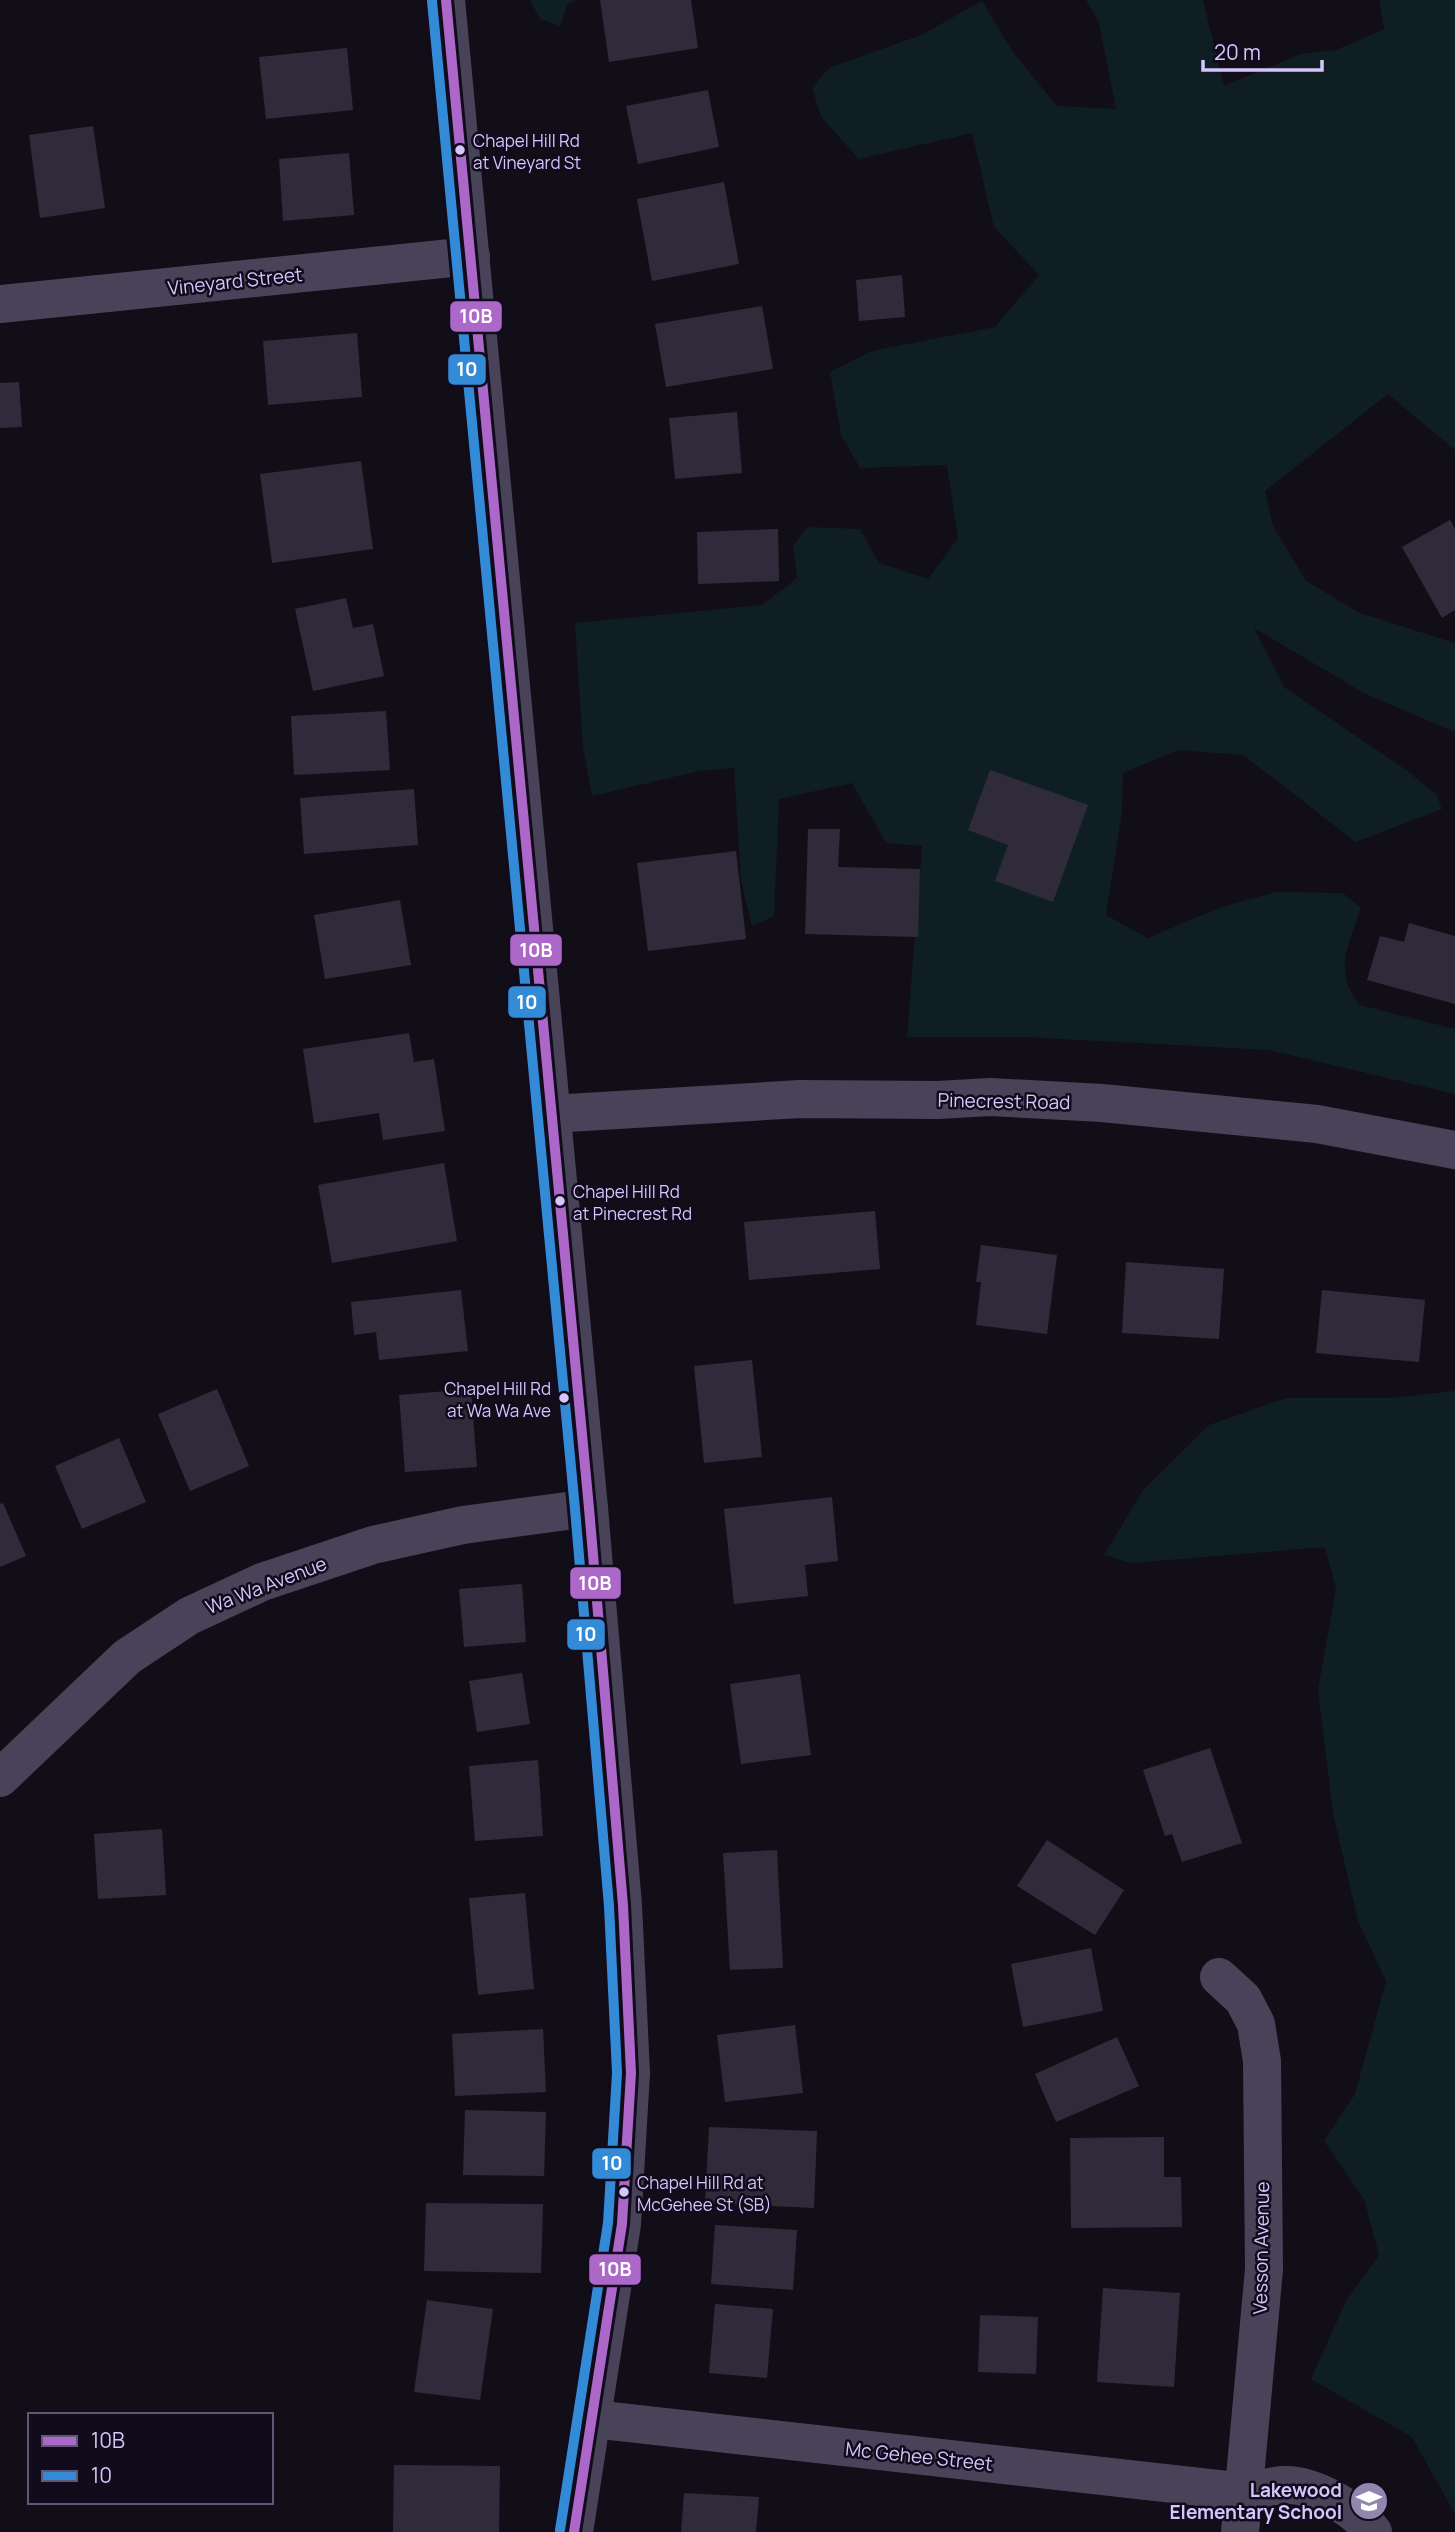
<svg xmlns="http://www.w3.org/2000/svg" width="1455" height="2532" viewBox="0 0 1455 2532" font-family="Manrope,sans-serif">
	<style>
		.green { fill: #0f1e23 }
		.building { fill: #302b3b }
		.lines { fill: none; stroke-linecap: round; stroke-linejoin: round }
		.minor { stroke: #484358; stroke-width: 38 }
		.bus-1-casing { stroke: #110b1b; stroke-width: 16 }
		.bus-2-casing { stroke: #110b1b; stroke-width: 16 }
		.bus-1 { stroke: #ac68c9; stroke-width: 10 }
		.bus-2 { stroke: #338bd7; stroke-width: 10 }
		.bus-dot { fill: #d6c6fe; stroke: #110b1b; stroke-width: 2.5 }
		.labels { text-anchor: middle; stroke-width: 5; stroke-linejoin: round; paint-order: stroke }
		.bus-label { font-size: 17px; fill: #d6c6fe; stroke: #110b1b; text-anchor: start }
		.street-label { font-size: 19px; fill: #d6c6fe; stroke: #110b1b }
		.poi-label { font-size: 19px; font-weight: bold; fill: #d6c6fe; stroke: #110b1b; text-anchor: end }
		.line-badge { stroke: #110b1b; stroke-width: 2.5 }
		.badge-label { font-size: 19px; text-anchor: middle; font-weight: bold; fill: #fff }
	</style>
	<rect width="100%" height="100%" fill="#120e18"/>
	<g class="green">
		<polygon points="530,0 576,0 567,5 560,26 540,19"/>
		<path d="M 1086,0 L 1203,0 L 1224,86 L 1300,54 L 1336,50 L 1384,29 L 1379,0 L 1455,0 L 1455,450 L 1388,394 L 1265,491 L 1273,526 L 1306,581 L 1360,613 L 1455,643 L 1455,732 L 1364,693 L 1254,628 L 1284,687 L 1406,770 L 1437,795 L 1442,809 L 1356,842 L 1243,755 L 1178,750 L 1123,773 L 1122,812 L 1106,915 L 1148,938 L 1221,907 L 1276,892 L 1343,893 L 1361,908 C 1349,943 1332,973 1360,1005 L 1455,1029 L 1455,1094 L 1269,1050 L 1023,1037 L 907,1037 L 922,846 L 886,843 L 852,783 L 779,799 L 774,916 L 752,926 L 741,881 L 734,768 L 699,771 L 592,796 L 583,747 L 575,623 L 762,605 L 797,578 L 793,546 L 807,527 L 860,529 L 879,563 L 928,579 L 958,538 L 947,465 L 860,468 L 841,435 L 830,372 L 872,351 L 995,327 L 1039,275 L 994,227 L 972,133 L 859,159 L 821,117 L 812,88 L 829,68 L 921,35 L 982,1 L 1013,52 L 1057,106 L 1116,109 L 1099,23 Z"/>
		<polygon points="1455,1391 1455,2514 1412,2437 1311,2379 1346,2301 1379,2255 1364,2199 1324,2141 1355,2094 1386,1981 1358,1921 1333,1813 1318,1690 1336,1588 1325,1547 1132,1563 1104,1555 1143,1490 1209,1425 1286,1398 1390,1398"/>
	</g>
	<g class="building">
		<polygon points="600,0 691,0 698,48 609,62"/>
		<polygon points="347,48 353,110 266,119 259,57"/>
		<polygon points="708,90 719,147 638,164 626,106"/>
		<polygon points="93,126 105,208 40,218 29,135"/>
		<polygon points="349,153 354,215 283,221 279,159"/>
		<polygon points="724,182 739,264 652,281 637,199"/>
		<polygon points="902,275 905,317 859,321 856,280"/>
		<polygon points="762,306 773,369 666,387 655,324"/>
		<polygon points="357,333 362,397 268,405 263,341"/>
		<polygon points="19,382 22,427 0,428 0,383"/>
		<polygon points="737,412 742,473 675,479 669,418"/>
		<polygon points="361,461 373,549 272,563 260,474"/>
		<polygon points="1450,520 1455,529 1455,610 1442,618 1402,547"/>
		<polygon points="778,529 779,581 698,584 697,532"/>
		<polygon points="346,598 353,628 373,624 384,676 313,691 295,609"/>
		<polygon points="386,711 390,770 294,775 291,716"/>
		<polygon points="990,770 1088,805 1053,902 995,881 1008,845 968,830"/>
		<polygon points="414,789 418,845 304,854 300,798"/>
		<polygon points="808,829 840,829 838,867 920,869 918,937 805,934"/>
		<polygon points="736,851 746,939 648,951 637,863"/>
		<polygon points="400,900 411,965 325,979 314,915"/>
		<polygon points="1409,923 1455,936 1455,1004 1367,980 1380,936 1404,942"/>
		<polygon points="409,1033 414,1062 434,1059 445,1131 383,1140 379,1113 314,1123 303,1049"/>
		<polygon points="444,1163 457,1241 332,1263 318,1185"/>
		<polygon points="875,1211 880,1269 749,1280 744,1222"/>
		<polygon points="981,1245 1057,1255 1047,1334 976,1325 981,1282 976,1282"/>
		<polygon points="1126,1262 1224,1269 1219,1339 1122,1333"/>
		<polygon points="461,1290 468,1351 379,1360 376,1332 354,1335 351,1302"/>
		<polygon points="1322,1290 1425,1300 1419,1362 1316,1353"/>
		<polygon points="752,1360 762,1457 704,1463 694,1366"/>
		<polygon points="217,1389 249,1466 190,1491 158,1414"/>
		<polygon points="471,1389 477,1467 405,1472 399,1395"/>
		<polygon points="119,1438 146,1502 82,1529 55,1466"/>
		<polygon points="832,1497 838,1561 805,1565 808,1596 734,1604 724,1509"/>
		<polygon points="3,1503 26,1556 0,1567 0,1504"/>
		<polygon points="522,1584 526,1642 464,1647 459,1589"/>
		<polygon points="522,1673 530,1724 477,1732 469,1681"/>
		<polygon points="800,1674 811,1755 741,1764 730,1684"/>
		<polygon points="1210,1748 1242,1843 1182,1862 1172,1834 1165,1836 1143,1770"/>
		<polygon points="538,1760 543,1836 475,1841 469,1766"/>
		<polygon points="162,1829 166,1895 98,1899 94,1834"/>
		<polygon points="1047,1840 1124,1890 1095,1935 1017,1886"/>
		<polygon points="777,1850 783,1968 730,1970 723,1853"/>
		<polygon points="525,1893 534,1989 478,1995 469,1898"/>
		<polygon points="1091,1948 1103,2011 1023,2027 1011,1964"/>
		<polygon points="795,2025 803,2093 725,2102 717,2035"/>
		<polygon points="543,2029 546,2092 455,2096 452,2034"/>
		<polygon points="1117,2037 1139,2086 1056,2122 1035,2074"/>
		<polygon points="465,2110 546,2112 544,2176 463,2175"/>
		<polygon points="709,2127 817,2131 814,2208 705,2203"/>
		<polygon points="1164,2137 1164,2177 1181,2177 1182,2227 1071,2228 1070,2138"/>
		<polygon points="426,2203 543,2204 541,2273 424,2271"/>
		<polygon points="715,2225 797,2230 793,2290 711,2284"/>
		<polygon points="1103,2288 1180,2293 1174,2387 1097,2382"/>
		<polygon points="427,2300 493,2309 480,2400 414,2392"/>
		<polygon points="715,2304 773,2309 767,2378 709,2373"/>
		<polygon points="980,2315 1038,2317 1036,2374 978,2372"/>
		<polygon points="394,2465 500,2466 499,2532 393,2532"/>
		<polygon points="684,2493 759,2497 756,2532 681,2532"/>
	</g>
	<g class="lines">
		<g class="minor">
			<polyline points="446,0 589,1508 623,1905 631,2073 622,2224 574,2532"/>
			<polyline points="0,304 471,256"/>
			<polyline points="551,1114 800,1099 938,1100 990,1097 1102,1103 1317,1124 1455,1150"/>
			<polyline points="0,1778 127,1657 189,1616 262,1582 373,1545 463,1525 589,1508"/>
			<polyline points="1219,1977 1243,1999 1256,2024 1262,2061 1264,2269 1240,2532"/>
			<path d="M 593,2419 L 1245,2492 C 1257,2490 1270,2486 1283,2485 C 1312,2483 1356,2509 1373,2532"/>
		</g>
		<defs>
			<polyline id="bus-1" points="446,0 589,1508 623,1905 631,2073 622,2224 574,2532"/>
			<polyline id="bus-2" points="432,1 575,1509 609,1906 617,2073 608,2223 560,2530"/>
		</defs>
		<use href="#bus-1" class="bus-1-casing"/>
		<use href="#bus-2" class="bus-2-casing"/>
		<use href="#bus-1" class="bus-1"/>
		<use href="#bus-2" class="bus-2"/>
	</g>
	<defs>
		<symbol id="school-disc" viewBox="-11 -11 22 22"><circle r="9.5" fill="#9186ae" stroke="#110b1b"/><path d="M0-5L7-2L0 1L-7-2ZM-4 1L0 2.5L4 1V4Q0 6-4 4Z" fill="#fff"/></symbol>
	</defs>
	<g fill-rule="evenodd">
		<use href="#school-disc" x="1347" y="2479" width="44" height="44"/>
	</g>
	<g class="bus-dot">
		<circle cx="460" cy="150" r="6"/>
		<circle cx="560" cy="1201" r="6"/>
		<circle cx="564" cy="1398" r="6"/>
		<circle cx="624" cy="2192" r="6"/>
	</g>
	<g class="labels">
		<g class="bus-label">
			<text x="473" y="147">Chapel Hill Rd<tspan x="473" dy="22">at Vineyard St</tspan></text>
			<text x="573" y="1198">Chapel Hill Rd<tspan x="573" dy="22">at Pinecrest Rd</tspan></text>
			<text x="551" y="1395" text-anchor="end">Chapel Hill Rd<tspan x="551" dy="22">at Wa Wa Ave</tspan></text>
			<text x="637" y="2189">Chapel Hill Rd at<tspan x="637" dy="22">McGehee St (SB)</tspan></text>
		</g>
		<g class="street-label">
			<text transform="translate(235 281) rotate(-6)" y="7">Vineyard Street</text>
			<text transform="translate(1004 1101) rotate(1)" y="7">Pinecrest Road</text>
			<text transform="translate(266 1585) rotate(-21)" y="7">Wa Wa Avenue</text>
			<text transform="translate(1261 2248) rotate(-89)" y="7">Vesson Avenue</text>
			<text transform="translate(919 2456) rotate(6)" y="7">Mc Gehee Street</text>
		</g>
		<g class="poi-label">
			<text x="1342" y="2497">Lakewood<tspan x="1342" dy="22">Elementary School</tspan></text>
		</g>
	</g>
	<g class="line-badge">
		<rect x="449" y="300" width="54" height="33" rx="7" fill="#ac68c9"/>
		<rect x="447" y="353" width="40" height="33" rx="7" fill="#338bd7"/>
		<rect x="509" y="933" width="54" height="34" rx="7" fill="#ac68c9"/>
		<rect x="507" y="985" width="40" height="34" rx="7" fill="#338bd7"/>
		<rect x="569" y="1566" width="53" height="34" rx="7" fill="#ac68c9"/>
		<rect x="566" y="1618" width="40" height="33" rx="7" fill="#338bd7"/>
		<rect x="591" y="2147" width="41" height="33" rx="7" fill="#338bd7"/>
		<rect x="588" y="2253" width="54" height="33" rx="7" fill="#ac68c9"/>
	</g>
	<g class="badge-label">
		<text x="476" y="323">10B</text>
		<text x="467" y="376">10</text>
		<text x="536" y="957">10B</text>
		<text x="527" y="1009">10</text>
		<text x="595" y="1590">10B</text>
		<text x="586" y="1641">10</text>
		<text x="612" y="2170">10</text>
		<text x="615" y="2276">10B</text>
	</g>
	<rect x="28" y="2413" width="245" height="91" fill="#110b1b" stroke="#605676" stroke-width="2"/>
	<rect x="42" y="2436" width="35" height="10" fill="#ac68c9" stroke="#605676" stroke-width="2"/>
	<text x="91" y="2448" font-size="21" fill="#d6c6fe">10B</text>
	<rect x="42" y="2471" width="35" height="10" fill="#338bd7" stroke="#605676" stroke-width="2"/>
	<text x="91" y="2483" font-size="21" fill="#d6c6fe">10</text>
	<path d="M1203 60v10h119v-10" fill="none" stroke="#d6c6fe" stroke-width="3.5"/>
	<text x="1214" y="60" font-size="21" fill="#d6c6fe" stroke="#110b1b" stroke-width="5" paint-order="stroke">20 m</text>
</svg>
